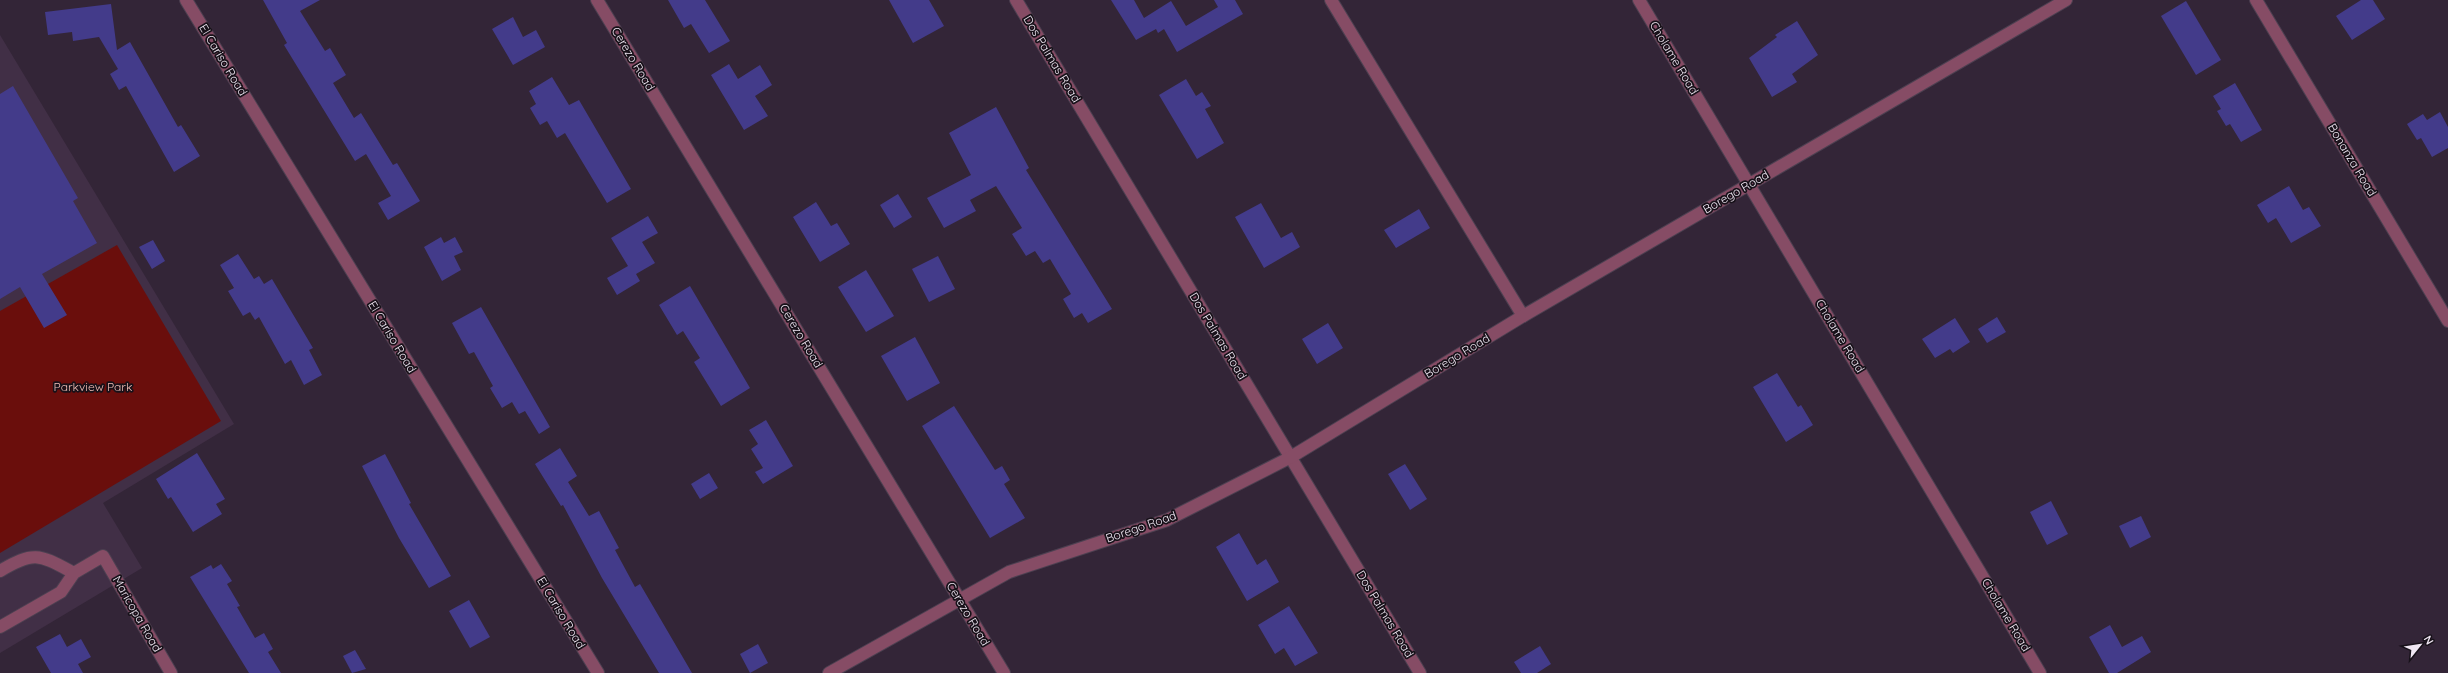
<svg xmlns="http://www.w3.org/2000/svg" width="2448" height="673" viewBox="0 0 2448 673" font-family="Quicksand,sans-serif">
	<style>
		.built { fill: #412f46 }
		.green { fill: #6a0e0c }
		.building { fill: #433b8a }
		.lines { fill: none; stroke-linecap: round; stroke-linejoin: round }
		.minor-casing { stroke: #4d4051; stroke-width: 14 }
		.minor { stroke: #864c65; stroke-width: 12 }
		.labels { text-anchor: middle; stroke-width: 3.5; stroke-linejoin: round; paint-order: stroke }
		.street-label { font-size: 12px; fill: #f0e7f3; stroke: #171119 }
		.park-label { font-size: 12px; fill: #f3beb6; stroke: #171119 }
	</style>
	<rect width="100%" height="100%" fill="#332537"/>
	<polygon class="built" points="0,35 234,424 103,503 142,568 0,653"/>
	<polygon class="green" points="117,245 221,421 0,553 0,311"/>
	<g class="building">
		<polygon points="263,0 320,0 300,11 325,51 330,48 346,75 333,83 354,118 361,113 393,165 397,163 420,201 388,220 378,203 391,196 366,154 355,161 284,45 287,43"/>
		<polygon points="668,0 705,0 730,41 709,53 691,24 684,28"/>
		<polygon points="889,0 929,0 944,26 913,43"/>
		<polygon points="1111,0 1134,0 1144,18 1171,1 1186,26 1218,7 1214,0 1235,0 1243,14 1177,52 1164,29 1158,33 1156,29 1136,40"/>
		<polygon points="2361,0 2373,0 2385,19 2352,40 2336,16"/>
		<polygon points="2186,1 2221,60 2196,75 2161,16"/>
		<polygon points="111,4 117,50 130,42 178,127 181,125 200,156 174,172 126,86 119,90 110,74 118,69 99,37 73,41 72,32 48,35 45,12"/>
		<polygon points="513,17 523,37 536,30 545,47 513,65 492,29"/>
		<polygon points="1797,21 1818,55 1792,74 1797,82 1772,97 1749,58 1777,37 1775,35"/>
		<polygon points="729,64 738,79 760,65 772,85 755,96 768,116 744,130 711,75"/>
		<polygon points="552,77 569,105 579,100 631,189 607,203 565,133 557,138 547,121 540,125 530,108 536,104 529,91"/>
		<polygon points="1186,79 1196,96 1202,92 1211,106 1205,109 1224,143 1197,159 1159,95"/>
		<polygon points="2235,83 2262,130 2241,142 2230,124 2226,126 2217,111 2221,109 2213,96"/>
		<polygon points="13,86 78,198 73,201 97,243 42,274 67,315 44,328 20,287 0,299 0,94"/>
		<polygon points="996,107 1029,168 1026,170 1112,309 1088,323 1082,313 1074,318 1063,299 1071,294 1050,259 1043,263 1035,251 1026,256 1012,234 1022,228 996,186 970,200 976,211 944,228 927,198 971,175 949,133"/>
		<polygon points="2440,112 2448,127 2448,148 2432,157 2421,138 2417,140 2407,124 2423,114 2427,120"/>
		<polygon points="2289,186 2303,210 2309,207 2321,226 2291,243 2276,218 2268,223 2257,205"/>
		<polygon points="898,194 912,217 894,228 880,205"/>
		<polygon points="816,202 831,226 837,223 850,244 820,262 793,217"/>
		<polygon points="1261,203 1281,238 1292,232 1300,247 1264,268 1235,217"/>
		<polygon points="1419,209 1430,228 1396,248 1384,230"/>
		<polygon points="648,216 658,233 642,242 655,263 636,274 640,281 617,295 607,278 628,266 611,238"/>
		<polygon points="441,237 444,243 455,237 463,252 454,256 461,270 442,281 424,247"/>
		<polygon points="153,240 165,261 152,269 139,247"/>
		<polygon points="238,254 254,279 259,276 264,284 272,279 313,348 309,350 322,375 304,385 291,360 285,364 259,317 255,320 250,312 243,316 228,291 234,288 220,265"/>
		<polygon points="938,256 955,289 929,302 912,269"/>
		<polygon points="866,270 894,316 866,332 838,287"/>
		<polygon points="690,286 750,388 721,406 694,362 700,358 683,331 677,335 659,305"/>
		<polygon points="481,307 550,427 539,434 525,411 519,414 512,402 502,408 490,388 493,386 474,352 469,354 452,323"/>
		<polygon points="1997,317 2006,332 1987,343 1978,329"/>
		<polygon points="1955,318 1970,342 1953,353 1950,349 1935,358 1922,339"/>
		<polygon points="1328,323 1343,348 1317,364 1302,339"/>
		<polygon points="915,337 940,383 907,401 881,356"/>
		<polygon points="1777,373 1798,407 1801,405 1813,425 1786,442 1753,387"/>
		<polygon points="954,406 995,470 1002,466 1010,480 1004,484 1025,518 990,538 922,426"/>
		<polygon points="766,420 793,466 763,484 755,472 763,468 751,449 758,444 749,430"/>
		<polygon points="560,448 577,476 568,482 589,516 599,511 619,548 615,550 635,587 640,584 692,673 659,673 602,578 563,505 561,506 535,464"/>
		<polygon points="197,453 225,499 216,504 222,514 193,532 171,497 168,499 156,479"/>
		<polygon points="385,454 411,503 409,504 451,576 429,588 399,538 362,466"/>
		<polygon points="1405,464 1427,499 1410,510 1388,474"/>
		<polygon points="709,473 718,488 700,499 691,484"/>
		<polygon points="2051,501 2068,534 2047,545 2030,512"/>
		<polygon points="2141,516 2151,537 2130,548 2119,526"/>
		<polygon points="1239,533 1257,565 1266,559 1279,582 1247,601 1216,547"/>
		<polygon points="221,564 232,581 227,584 240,606 237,607 255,638 264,633 273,649 268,652 281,673 249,673 190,577 211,565 213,569"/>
		<polygon points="469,600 490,637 470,648 449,611"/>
		<polygon points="1289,606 1318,653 1295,666 1284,648 1275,654 1258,625"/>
		<polygon points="2110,625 2122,647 2142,636 2151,652 2117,673 2109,673 2089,637"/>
		<polygon points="60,634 67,647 81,639 91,657 78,664 83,673 51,673 36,647"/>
		<polygon points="758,644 768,663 750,673 740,654"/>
		<polygon points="1540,646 1551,664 1537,673 1521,673 1514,662"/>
		<polygon points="355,650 366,669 352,673 343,656"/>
	</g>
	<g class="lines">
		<defs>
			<g id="minor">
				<polyline points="186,0 598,673"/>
				<polyline points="597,0 1004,673"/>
				<polyline points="1016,0 1420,673"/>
				<polyline points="1331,0 1523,316"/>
				<polyline points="1639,0 2040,673"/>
				<polyline points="2256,0 2448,321"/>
				<path d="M 0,571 C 35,550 40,555 74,573"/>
				<polyline points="0,627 61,592 74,573 103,556 171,673"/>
				<polyline points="829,673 1009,572 1167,520 1291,457 1523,316 2066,0"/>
			</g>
		</defs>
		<use href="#minor" class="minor-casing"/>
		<use href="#minor" class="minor"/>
	</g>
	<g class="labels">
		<g class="street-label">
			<text transform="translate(1674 58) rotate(59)" y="4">Cholame Road</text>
			<text transform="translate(633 59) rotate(59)" y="4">Cerezo Road</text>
			<text transform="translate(1052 59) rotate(59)" y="4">Dos Palmas Road</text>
			<text transform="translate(223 60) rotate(59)" y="4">El Cariso Road</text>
			<text transform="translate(2352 160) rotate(59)" y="4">Bonanza Road</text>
			<text transform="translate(1736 192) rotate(-30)" y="4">Borego Road</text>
			<text transform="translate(801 336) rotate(59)" y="4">Cerezo Road</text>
			<text transform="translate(1218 336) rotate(59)" y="4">Dos Palmas Road</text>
			<text transform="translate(1840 336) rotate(59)" y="4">Cholame Road</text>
			<text transform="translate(392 337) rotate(59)" y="4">El Cariso Road</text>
			<text transform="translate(1457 356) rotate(-31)" y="4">Borego Road</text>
			<text transform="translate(1141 527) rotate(-19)" y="4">Borego Road</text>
			<text transform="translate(561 613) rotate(59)" y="4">El Cariso Road</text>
			<text transform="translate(137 614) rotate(60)" y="4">Maricopa Road</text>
			<text transform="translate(968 614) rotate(59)" y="4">Cerezo Road</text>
			<text transform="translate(1385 614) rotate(59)" y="4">Dos Palmas Road</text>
			<text transform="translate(2006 615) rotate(59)" y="4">Cholame Road</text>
		</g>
		<g class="park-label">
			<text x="93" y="391">Parkview Park</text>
		</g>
	</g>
	<g transform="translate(2420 645) rotate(60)" stroke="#171119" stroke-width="3" paint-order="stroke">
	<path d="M0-3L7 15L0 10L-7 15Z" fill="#f0e7f3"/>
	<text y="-6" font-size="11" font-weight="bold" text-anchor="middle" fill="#f0e7f3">N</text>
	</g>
</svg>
